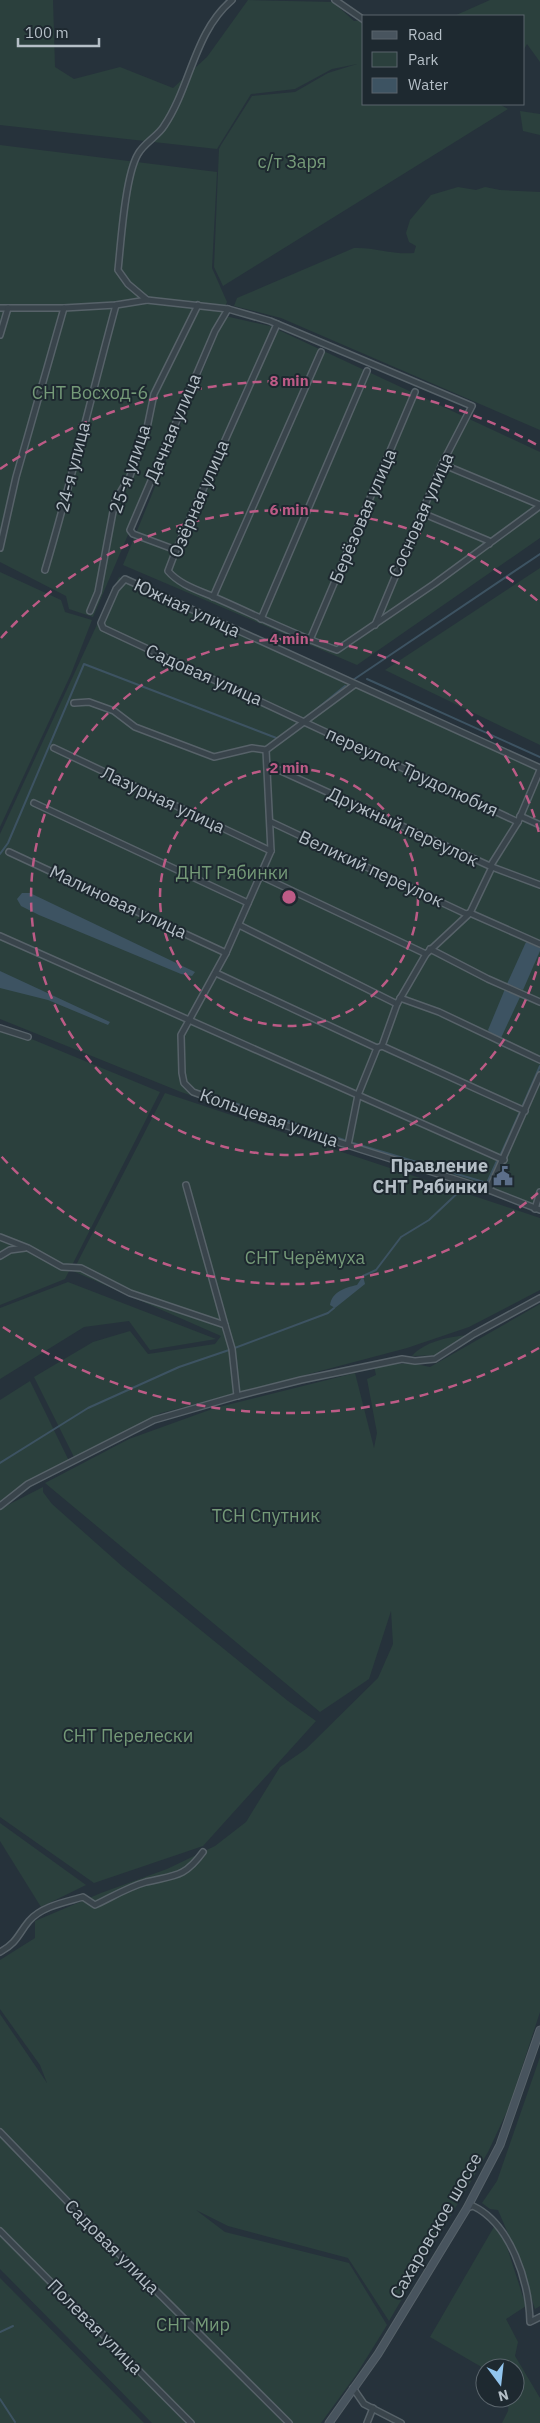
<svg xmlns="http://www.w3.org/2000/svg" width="540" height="2423" viewBox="0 0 540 2423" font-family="'IBM Plex Sans',sans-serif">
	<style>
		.green { fill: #2b403d }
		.water { fill: #3d5362 }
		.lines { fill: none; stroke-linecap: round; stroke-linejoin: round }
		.stream { stroke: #3d5362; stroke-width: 2 }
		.street-casing { stroke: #576269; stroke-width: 8 }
		.secondary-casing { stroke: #576269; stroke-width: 9 }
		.street { stroke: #39444b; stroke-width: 5 }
		.secondary { stroke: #48545e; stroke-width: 7 }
		.ring { fill: none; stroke: #bd5b86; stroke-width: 2.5; stroke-dasharray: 9 6 }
		.labels { text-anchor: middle; stroke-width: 4; stroke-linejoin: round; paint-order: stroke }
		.park-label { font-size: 18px; fill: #759a78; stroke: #1e2930 }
		.street-label { font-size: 18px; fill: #b5bfc7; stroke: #1e2930 }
		.poi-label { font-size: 18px; font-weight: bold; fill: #b5bfc7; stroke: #1e2930; text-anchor: end }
		.centre { fill: #bd5b86; stroke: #1e2930; stroke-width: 2.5 }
		.ring-label { font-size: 15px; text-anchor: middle; font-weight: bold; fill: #bd5b86; stroke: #1e2930; stroke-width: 4; stroke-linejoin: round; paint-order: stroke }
	</style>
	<rect width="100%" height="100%" fill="#26323b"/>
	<g class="green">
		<polygon points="0,0 53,0 55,67 74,79 120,67 173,88 207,57 248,0 333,2 354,21 364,20 364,104 499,104 508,109 223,286 214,267 219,149 221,145 252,96 295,92 328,73 357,64 332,69 295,89 251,94 217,149 0,125"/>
		<polygon points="490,0 540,0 540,62 527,44 524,49 524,16 454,16"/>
		<polygon points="520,111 540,114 540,135 523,131"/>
		<polygon points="0,145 217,172 212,268 227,302 93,617 69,609 66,596 0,562"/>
		<path d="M 458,187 L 476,190 L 485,187 L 500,190 L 540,192 L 540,430 L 281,318 L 234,306 L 237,298 L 354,248 C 374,247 393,255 414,253 L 416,246 L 409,242 L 406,233 L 410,220 L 431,195 Z"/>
		<polygon points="225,316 270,326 540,452 540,538 357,665 123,565"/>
		<polygon points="540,568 540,745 385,670"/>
		<polygon points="0,572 61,600 65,612 92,620 71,674 0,827"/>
		<polygon points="119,577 540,767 540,1196 533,1209 181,1092 0,1019 0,834"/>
		<polygon points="0,1026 160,1092 65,1279 0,1305"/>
		<polygon points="165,1093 540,1218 540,1290 469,1327 407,1348 161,1413 74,1457 34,1377 93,1342 130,1331 148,1354 215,1344 221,1336 73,1271"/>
		<polygon points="68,1282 216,1339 150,1350 129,1321 84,1327 0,1379 0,1308"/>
		<polygon points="540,1304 540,2012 509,2107 488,2152 389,2321 348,2258 228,2226 196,2210 225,2232 349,2263 387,2325 356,2375 321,2423 152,2423 0,2269 0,2014 47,2083 40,2065 0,2009 0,1960 35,1938 35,1921 101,1893 167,1869 215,1846 246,1822 280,1767 306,1749 378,1678 393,1644 391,1611 369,1679 320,1712 45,1483 129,1439 215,1408 355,1373 374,1448 377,1433 367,1379 376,1375 374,1366 411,1363 430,1367"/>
		<path d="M 468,1335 L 441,1355 L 412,1356 C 425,1341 449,1337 468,1335 Z"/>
		<polygon points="30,1381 69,1461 26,1482 0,1502 0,1400"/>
		<polygon points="43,1487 43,1492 52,1504 123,1567 288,1701 316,1721 203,1846 94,1883 0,1817 0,1509"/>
		<polygon points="0,1823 86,1885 41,1907 0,1841"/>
		<polygon points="540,2057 540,2306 535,2309 516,2252 498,2210 490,2209 482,2203 497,2181"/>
		<polygon points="495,2225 506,2244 526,2306 506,2319 518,2342 515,2356 540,2398 540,2423 502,2423 508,2411 509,2398 515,2398 515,2368 485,2369 430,2337"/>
		<polygon points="0,2278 144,2423 0,2423"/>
	</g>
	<g class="water">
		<polygon points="22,893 30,893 195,972 192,976 181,974 39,915 21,906 17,899"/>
		<polygon points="526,942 540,948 540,951 523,990 507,984"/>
		<polygon points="0,971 110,1022 108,1025 48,1000 0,988"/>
		<polygon points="505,989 520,997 501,1038 493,1036 488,1030"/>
		<path d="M 363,1276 L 365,1284 L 335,1308 L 330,1305 C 332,1292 344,1288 357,1285 Z"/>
	</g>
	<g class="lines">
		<g class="stream">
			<polyline points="367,679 540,757"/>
			<polyline points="353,680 540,554"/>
			<polyline points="313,712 345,686"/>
			<polyline points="0,854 8,843 84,664 279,739"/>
			<polyline points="199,1091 344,1140"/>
			<polyline points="523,1105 540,1066"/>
			<polyline points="353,1143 487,1183 497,1161"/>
			<polyline points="501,1154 519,1114"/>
			<polyline points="363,1276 376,1270 401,1237 429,1220 464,1187"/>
			<polyline points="0,1463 88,1408 179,1367 232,1349 328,1313 334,1308"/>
			<polyline points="0,2332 13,2326"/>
			<polyline points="0,2399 15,2422"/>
		</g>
		<defs>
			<g id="street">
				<path d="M 232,0 C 194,32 191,86 164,126 C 158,136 144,143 138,154 C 125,176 121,242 118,270 L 128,284 L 147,300 L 228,309 L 270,321 L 472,406 L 442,464 L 375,625"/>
				<polyline points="335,0 364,20"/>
				<polyline points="0,308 64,308 116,305 147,300"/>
				<path d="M 277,324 L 176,550 L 168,571 C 180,585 198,590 214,597 C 255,615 295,635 337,650 L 434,584 L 540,506"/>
				<polyline points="0,335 8,308"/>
				<polyline points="442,464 540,505"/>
				<polyline points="422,513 489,541 489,544"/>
				<polyline points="0,548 16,477 64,308"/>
				<polyline points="176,550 133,534 130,530 215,331 228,309"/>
				<path d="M 45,570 C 71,483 92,393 116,305"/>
				<polyline points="213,597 321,352"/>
				<polyline points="90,611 98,592 115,501 130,476 147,428 154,394 198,305"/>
				<polyline points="261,619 367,371"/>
				<polyline points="310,640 415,392"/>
				<polyline points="354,685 266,750 271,851 226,953 181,1035 182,1073 184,1083 193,1092 281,1124 489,1190 540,1210"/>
				<polyline points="74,703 89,702 114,711 135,727 214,757 252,748 266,750"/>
				<polyline points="54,748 271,851"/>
				<polyline points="268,765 492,867 540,885"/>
				<polyline points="34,803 248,903"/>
				<polyline points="520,816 540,825"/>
				<polyline points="271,822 466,914 470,913 540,944"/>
				<polyline points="518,822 103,628 101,623 116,589 125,579 540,768"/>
				<polyline points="9,852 226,953"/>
				<polyline points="261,876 426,954"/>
				<polyline points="239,925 397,1004"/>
				<polyline points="0,936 504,1160"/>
				<polyline points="430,949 488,979 540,1002"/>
				<polyline points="216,973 377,1048"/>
				<polyline points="400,998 439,1012 540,1060"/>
				<polyline points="0,1028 28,1037"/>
				<polyline points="382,1046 525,1111"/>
				<polyline points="348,1145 358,1095 377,1048 382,1046 397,1004 426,954 470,913 492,867 491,865 518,822 540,770"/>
				<polyline points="186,1185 225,1325"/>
				<polyline points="489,1190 540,1075"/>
				<polyline points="535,1209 540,1192"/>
				<polyline points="0,1237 28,1248 62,1267 81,1268 130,1293 225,1325 232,1349 237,1396 301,1380 402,1359 415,1361 435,1359 474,1334 540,1298"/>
				<polyline points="0,1256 10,1250 25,1248"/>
				<polyline points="0,1506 28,1484 154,1420 237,1396"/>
				<path d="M 0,1952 C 18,1942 18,1934 29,1921 C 42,1906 66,1902 83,1897 L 95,1905 C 112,1897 128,1887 146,1882 C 175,1875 184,1878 203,1852"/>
				<polyline points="0,2132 96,2231 289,2423"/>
				<path d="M 467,2208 L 473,2206 C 511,2224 529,2282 530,2322 L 540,2317"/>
				<polyline points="0,2231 191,2423"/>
				<polyline points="353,2388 364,2404 401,2423"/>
				<polyline points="367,2423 373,2408"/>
			</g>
			<polyline id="secondary" points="329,2423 378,2354 467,2208 500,2145 540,2030"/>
		</defs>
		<use href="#street" class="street-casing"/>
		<use href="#secondary" class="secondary-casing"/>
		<use href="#street" class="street"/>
		<use href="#secondary" class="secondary"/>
	</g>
	<g class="ring">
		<circle cx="289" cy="897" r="129"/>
		<path d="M540 957A258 258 0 1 1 540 837"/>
		<path d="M538 1193A387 387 0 0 1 1 1156M1 638A387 387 0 0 1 538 601"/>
		<path d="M539 1348A516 516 0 0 1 0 1325M0 469A516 516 0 0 1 539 446"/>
	</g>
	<defs>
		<symbol id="civic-bare" viewBox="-9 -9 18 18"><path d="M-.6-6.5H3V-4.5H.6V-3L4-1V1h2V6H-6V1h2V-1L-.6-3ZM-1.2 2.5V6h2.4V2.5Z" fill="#5c6f8a" stroke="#1e2930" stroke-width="2.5" paint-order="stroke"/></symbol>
	</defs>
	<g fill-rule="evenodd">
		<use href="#civic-bare" x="489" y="1162" width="28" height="28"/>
	</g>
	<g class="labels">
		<g class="park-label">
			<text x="292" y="168">с/т Заря</text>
			<text x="90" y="399">СНТ Восход-6</text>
			<text x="232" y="879">ДНТ Рябинки</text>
			<text x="305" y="1264">СНТ Черёмуха</text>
			<text x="266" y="1522">ТСН Спутник</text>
			<text x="128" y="1742">СНТ Перелески</text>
			<text x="193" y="2331">СНТ Мир</text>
		</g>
		<g class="street-label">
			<text transform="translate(173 428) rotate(-67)" y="6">Дачная улица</text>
			<text transform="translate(73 467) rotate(-76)" y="6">24-я улица</text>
			<text transform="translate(130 469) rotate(-71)" y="6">25-я улица</text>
			<text transform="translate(199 499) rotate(-67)" y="6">Озёрная улица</text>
			<text transform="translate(421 515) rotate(-66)" y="6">Сосновая улица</text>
			<text transform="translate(363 516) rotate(-67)" y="6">Берёзовая улица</text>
			<text transform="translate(187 608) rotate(25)" y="6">Южная улица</text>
			<text transform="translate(204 675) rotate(24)" y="6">Садовая улица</text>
			<text transform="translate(412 772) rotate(25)" y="6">переулок Трудолюбия</text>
			<text transform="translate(163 800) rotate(25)" y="6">Лазурная улица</text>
			<text transform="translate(403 827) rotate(25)" y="6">Дружный переулок</text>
			<text transform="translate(371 869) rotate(25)" y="6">Великий переулок</text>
			<text transform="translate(118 902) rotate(25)" y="6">Малиновая улица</text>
			<text transform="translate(269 1118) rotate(19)" y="6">Кольцевая улица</text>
			<text transform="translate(436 2226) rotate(-60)" y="6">Сахаровское шоссе</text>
			<text transform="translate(112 2247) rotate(45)" y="6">Садовая улица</text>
			<text transform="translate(95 2327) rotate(45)" y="6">Полевая улица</text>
		</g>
		<g class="poi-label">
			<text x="488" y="1172">Правление<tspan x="488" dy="21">СНТ Рябинки</tspan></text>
		</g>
	</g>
	<circle cx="289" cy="897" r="8" class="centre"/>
	<g class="ring-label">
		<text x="289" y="386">8 min</text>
		<text x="289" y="515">6 min</text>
		<text x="289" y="644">4 min</text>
		<text x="289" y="773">2 min</text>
	</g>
	<rect x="362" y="15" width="162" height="90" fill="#1e2930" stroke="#5a656c"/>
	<rect x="372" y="31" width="25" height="8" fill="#48545e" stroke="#5a656c"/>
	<text x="408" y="40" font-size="15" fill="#b5bfc7">Road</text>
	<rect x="372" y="52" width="25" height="15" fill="#2b403d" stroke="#5a656c"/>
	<text x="408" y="65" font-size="15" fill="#b5bfc7">Park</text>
	<rect x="372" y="78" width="25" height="15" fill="#3d5362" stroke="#5a656c"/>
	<text x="408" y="90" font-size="15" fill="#b5bfc7">Water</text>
	<g transform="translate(500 2383) rotate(165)"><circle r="24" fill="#1e2930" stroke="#5a656c"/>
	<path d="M0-4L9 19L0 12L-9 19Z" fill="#92c5ee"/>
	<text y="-8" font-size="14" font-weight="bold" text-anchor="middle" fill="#b5bfc7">N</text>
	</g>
	<path d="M18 38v8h81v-8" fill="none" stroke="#b5bfc7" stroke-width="2.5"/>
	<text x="25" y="38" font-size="15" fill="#b5bfc7" stroke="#1e2930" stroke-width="4" paint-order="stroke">100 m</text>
</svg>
